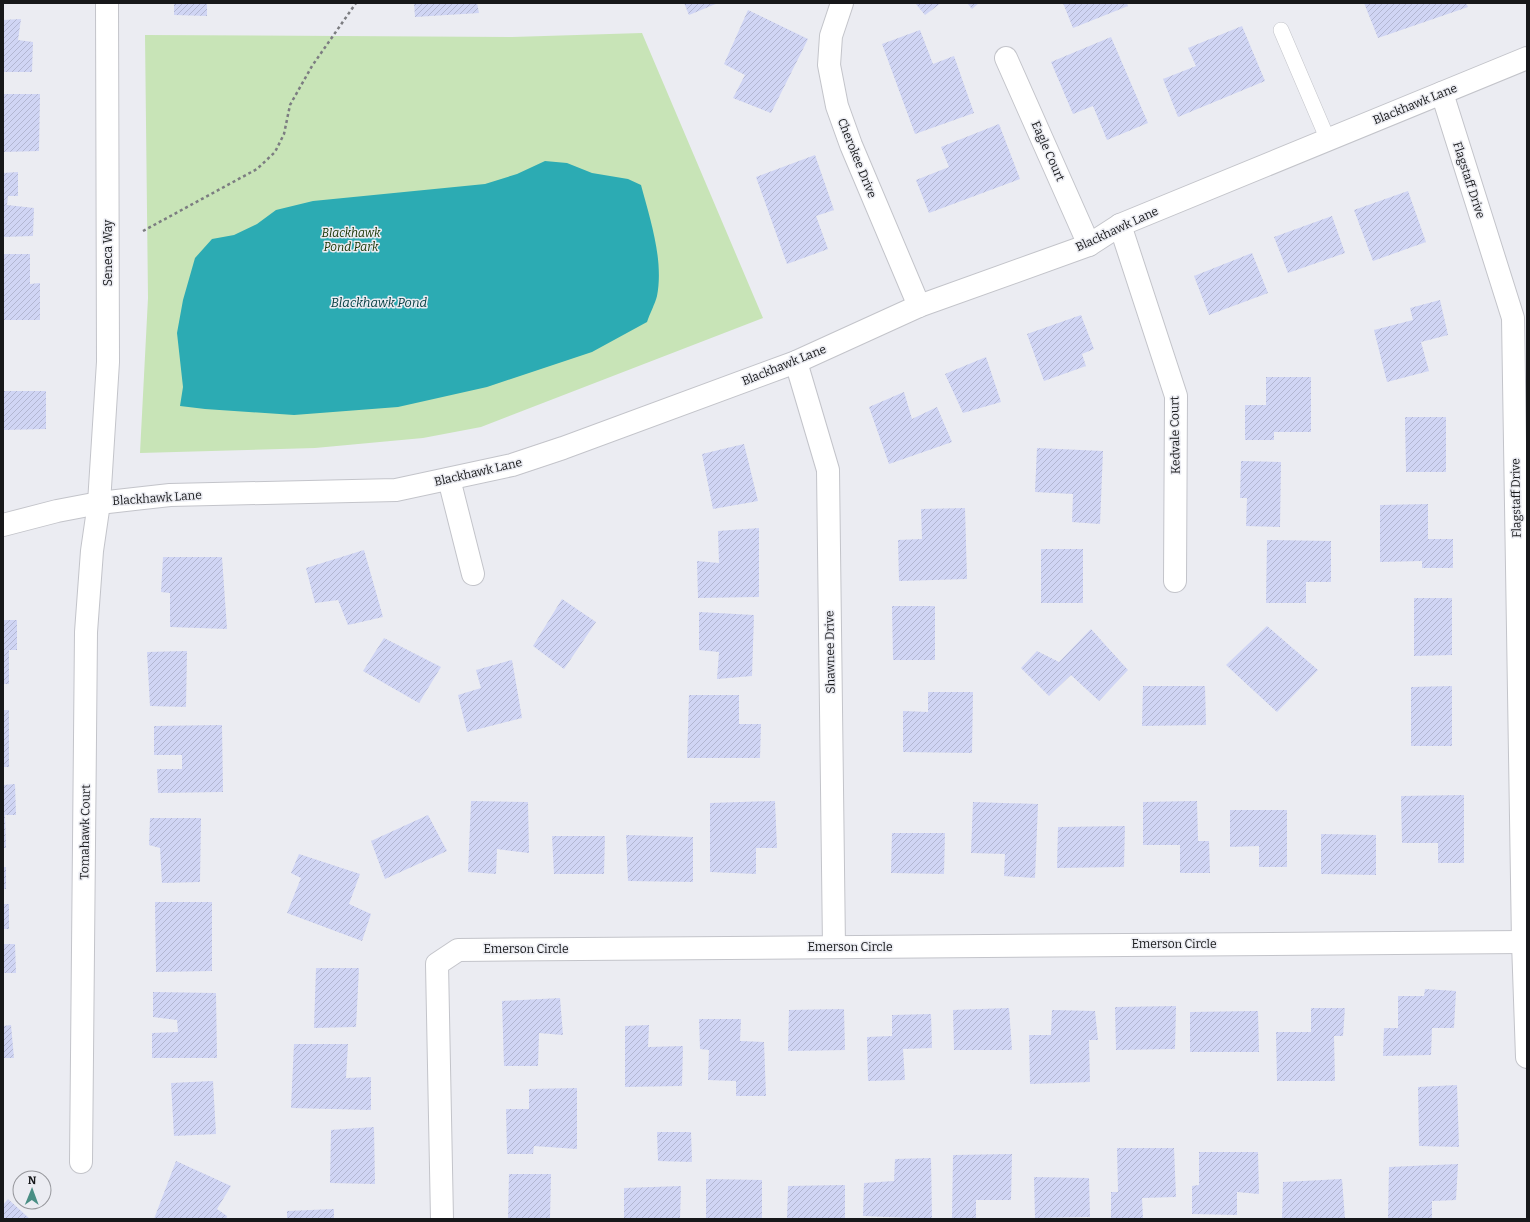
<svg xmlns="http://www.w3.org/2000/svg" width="1530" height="1222" viewBox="0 0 1530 1222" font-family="Bitter,serif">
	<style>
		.green { fill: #c8e4b7 }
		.water { fill: #2cabb3 }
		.building { fill: url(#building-hatch) }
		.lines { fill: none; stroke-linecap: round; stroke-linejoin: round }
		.lane-casing { stroke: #c3c4ca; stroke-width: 16 }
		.street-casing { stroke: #c3c4ca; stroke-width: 24 }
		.path { stroke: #7c7d81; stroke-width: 2.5; stroke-dasharray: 3 3; stroke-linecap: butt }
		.lane { stroke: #fff; stroke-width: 15 }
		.street { stroke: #fff; stroke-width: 22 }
		.labels { text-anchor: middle; stroke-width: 3; stroke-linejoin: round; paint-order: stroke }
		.street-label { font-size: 12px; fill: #17181a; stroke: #ebecf2 }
		.park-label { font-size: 12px; font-style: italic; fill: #173200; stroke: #ebecf2 }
		.water-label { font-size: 13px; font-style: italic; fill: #084044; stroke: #ebecf2 }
	</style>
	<defs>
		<pattern id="building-hatch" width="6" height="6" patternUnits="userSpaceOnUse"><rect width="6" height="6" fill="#d0d5f4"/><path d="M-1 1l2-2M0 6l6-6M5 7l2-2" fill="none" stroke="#b2b6d1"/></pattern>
	</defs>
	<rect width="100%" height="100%" fill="#ebecf2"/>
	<polygon class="green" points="642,33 763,318 481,427 423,438 315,448 140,453 148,298 145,35 512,37"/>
	<path class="water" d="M 545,161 L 567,163 L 592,173 L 628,179 L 641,185 C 650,219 664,260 657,296 C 655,304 650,313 647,322 L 592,352 L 487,387 L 398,407 L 294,415 L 205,409 L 180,406 L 183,387 L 177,333 L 183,300 L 195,258 L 212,239 L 234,235 L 257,224 L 276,210 L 313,201 L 485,184 L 517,174 Z"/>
	<g class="building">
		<polygon points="174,3 207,3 207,16 174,15"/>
		<polygon points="414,3 477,3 479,13 415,17"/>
		<polygon points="684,3 718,3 689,15"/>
		<polygon points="915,3 941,3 925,15"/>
		<polygon points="967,3 979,3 972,9"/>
		<polygon points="1063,3 1127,3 1128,6 1073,28"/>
		<polygon points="1364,3 1466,3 1468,7 1378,38"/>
		<polygon points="748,10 808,39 771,113 733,98 745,75 724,64"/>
		<polygon points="21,19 18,40 33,42 32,72 3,72 3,20"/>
		<polygon points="1242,26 1265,81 1178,117 1163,79 1196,66 1188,48"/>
		<polygon points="920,30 933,64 954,56 974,113 915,134 882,44"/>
		<polygon points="1111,37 1148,123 1107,140 1093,106 1073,114 1051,62"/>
		<polygon points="3,94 40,94 39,151 3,152"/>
		<polygon points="999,124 1020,179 929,213 916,180 949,167 941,147"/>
		<polygon points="815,155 834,210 816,216 828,249 787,264 756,177"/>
		<polygon points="18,172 18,196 8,196 7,205 34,208 33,236 3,237 3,173"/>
		<polygon points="1408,191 1426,242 1373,261 1354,210"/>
		<polygon points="1332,216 1345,253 1288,273 1274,237"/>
		<polygon points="1252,253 1268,293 1209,315 1194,276"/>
		<polygon points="3,254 30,254 30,284 40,283 40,320 3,320"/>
		<polygon points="1440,300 1448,335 1421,342 1429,371 1387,382 1374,330 1413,320 1410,308"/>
		<polygon points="1081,315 1094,349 1082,354 1086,366 1044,381 1027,334"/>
		<polygon points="986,357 1001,402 963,413 945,374"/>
		<polygon points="1266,377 1311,377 1311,432 1274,432 1274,440 1245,440 1245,405 1266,405"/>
		<polygon points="3,391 46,391 46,429 3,430"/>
		<polygon points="904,392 912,419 937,407 952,442 889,464 869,407"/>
		<polygon points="1405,417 1446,417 1446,472 1406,472"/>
		<polygon points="744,444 758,501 713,509 702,454"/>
		<polygon points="1037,448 1103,451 1100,524 1072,522 1073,494 1035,492"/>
		<polygon points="1241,461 1281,462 1280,527 1246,526 1247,498 1240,498"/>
		<polygon points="1428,504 1428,539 1453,539 1453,568 1422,568 1422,561 1380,562 1380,505"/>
		<polygon points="965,508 967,579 899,581 898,540 922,539 921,509"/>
		<polygon points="759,528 759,597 698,598 697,561 719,563 718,531"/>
		<polygon points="1267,540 1331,541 1331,582 1306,582 1306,603 1266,603"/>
		<rect x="1041" y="549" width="42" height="54"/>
		<polygon points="364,550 383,617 348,625 338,600 315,603 306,568"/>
		<polygon points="163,557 222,557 227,629 170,627 170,593 161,592"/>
		<polygon points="1414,598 1452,598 1452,655 1414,656"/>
		<polygon points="562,599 596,622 564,669 533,646"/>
		<polygon points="892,606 935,606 935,660 893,660"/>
		<polygon points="699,612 754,615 752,676 717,679 719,652 699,650"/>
		<polygon points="3,620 17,620 17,650 9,650 9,684 3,684"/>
		<polygon points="1267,626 1318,670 1277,712 1226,665"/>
		<polygon points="1091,629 1128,670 1099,701 1071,675 1049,696 1021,668 1037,651 1059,662"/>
		<polygon points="384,638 441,667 419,703 363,671"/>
		<polygon points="187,651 186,707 150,706 147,652"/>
		<polygon points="512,660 522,718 467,732 458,695 481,688 476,670"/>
		<polygon points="1143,686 1205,686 1206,725 1142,726"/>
		<polygon points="1452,686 1452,746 1411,746 1411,687"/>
		<polygon points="928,692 973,692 972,753 903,752 903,711 928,712"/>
		<polygon points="689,695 739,695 739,724 761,724 760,758 687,758"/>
		<rect x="3" y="710" width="6" height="57"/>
		<polygon points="222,725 223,792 158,793 157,769 182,769 182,755 154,755 154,726"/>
		<polygon points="15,784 16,815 5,815 6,848 3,848 3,785"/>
		<polygon points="1464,795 1464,863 1438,863 1438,843 1402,843 1401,796"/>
		<polygon points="471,801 528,802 529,853 497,849 496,874 468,872"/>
		<polygon points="775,801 777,848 756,848 756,874 710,872 710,803"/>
		<polygon points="1197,801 1198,841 1209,841 1210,873 1180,873 1180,845 1143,845 1143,802"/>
		<polygon points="973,802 1038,804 1035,878 1004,876 1005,854 971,853"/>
		<polygon points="1230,810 1287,810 1287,867 1259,867 1259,846 1230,847"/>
		<polygon points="428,815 447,851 385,879 371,841"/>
		<polygon points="150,818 201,818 200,882 162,883 160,848 149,845"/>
		<polygon points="1125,826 1124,867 1057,868 1058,827"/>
		<polygon points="892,833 945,833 944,874 891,873"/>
		<polygon points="1321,834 1376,835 1376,875 1321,874"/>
		<polygon points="626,835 693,837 693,882 628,881"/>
		<polygon points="552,836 605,836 604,874 554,874"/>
		<polygon points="299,854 360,874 349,904 371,914 362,941 287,913 301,878 291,873"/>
		<rect x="3" y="867" width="3" height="22"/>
		<polygon points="155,902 212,902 212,971 156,972"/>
		<rect x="3" y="904" width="6" height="25"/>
		<polygon points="3,944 15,944 16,973 3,973"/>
		<polygon points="316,968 359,968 356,1027 314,1028"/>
		<polygon points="1425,989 1456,991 1454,1028 1432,1028 1431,1055 1383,1056 1384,1028 1398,1028 1398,996 1424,996"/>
		<polygon points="153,992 216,993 217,1058 152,1058 152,1033 178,1032 177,1020 153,1017"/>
		<polygon points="560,998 563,1035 539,1033 538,1066 504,1066 502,1001"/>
		<polygon points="1176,1006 1175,1049 1116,1050 1115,1007"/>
		<polygon points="1009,1008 1012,1050 954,1050 953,1010"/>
		<polygon points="1311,1008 1345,1008 1343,1036 1334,1036 1335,1081 1277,1081 1276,1032 1311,1032"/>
		<polygon points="844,1009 845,1050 788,1051 789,1010"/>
		<polygon points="1052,1010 1095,1011 1098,1040 1089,1040 1090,1082 1030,1084 1029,1035 1051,1035"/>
		<polygon points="1258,1011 1259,1052 1190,1052 1190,1012"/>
		<polygon points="931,1014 932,1048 903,1049 905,1080 868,1081 867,1037 892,1036 892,1015"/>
		<polygon points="699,1019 741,1019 740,1041 764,1042 766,1096 736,1096 736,1081 708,1080 709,1050 700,1049"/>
		<polygon points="11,1025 14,1058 3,1058 3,1026"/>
		<polygon points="649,1025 648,1047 683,1046 682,1086 625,1087 625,1026"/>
		<polygon points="294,1044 348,1044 346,1078 371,1077 371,1110 291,1108"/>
		<polygon points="213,1081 216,1134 174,1136 171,1083"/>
		<polygon points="1457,1085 1459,1147 1419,1146 1418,1087"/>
		<polygon points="577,1088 577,1149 534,1146 533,1154 507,1154 506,1109 529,1109 529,1089"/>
		<polygon points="374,1127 375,1184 330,1183 331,1130"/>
		<polygon points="657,1132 691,1132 692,1162 658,1161"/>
		<polygon points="1117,1148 1174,1148 1176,1197 1142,1198 1143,1219 1111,1219 1111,1192 1118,1192"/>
		<polygon points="1199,1152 1258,1152 1259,1194 1237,1192 1237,1215 1192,1214 1192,1186 1199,1185"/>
		<polygon points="1012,1154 1011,1200 976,1200 976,1219 952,1219 953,1155"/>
		<polygon points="931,1158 932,1219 863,1216 864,1183 894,1181 895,1159"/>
		<polygon points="176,1161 231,1186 217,1209 227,1216 226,1219 154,1219"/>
		<polygon points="1458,1164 1456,1200 1432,1201 1432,1219 1388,1219 1389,1167"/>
		<polygon points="509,1174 551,1174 550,1219 508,1219"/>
		<polygon points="1034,1177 1089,1178 1090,1217 1035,1218"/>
		<polygon points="706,1179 762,1180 762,1219 706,1219"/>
		<polygon points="1342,1179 1345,1219 1282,1219 1283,1182"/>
		<polygon points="845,1185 845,1219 787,1219 788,1186"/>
		<polygon points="681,1186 680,1219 624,1219 624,1188"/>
		<polygon points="8,1199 30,1219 3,1219 3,1205"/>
		<polygon points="334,1209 334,1219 287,1219 287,1211"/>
	</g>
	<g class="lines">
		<defs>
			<polyline id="lane" points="1281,30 1328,140"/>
			<g id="street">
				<polyline points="842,3 831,36 829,65 837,106 851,145 919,306"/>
				<polyline points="1006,58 1089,245"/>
				<polyline points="1442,93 1513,318 1523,942 1527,1057"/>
				<polyline points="1120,225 1176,396 1175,581"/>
				<polyline points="796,362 828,470 834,947"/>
				<polyline points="449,479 473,574"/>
				<polyline points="3,525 57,511 99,503 170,495 396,490 512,465 563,448 796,362 919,306 1089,245 1120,225 1527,58"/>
				<polyline points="81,1162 86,632 92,551 99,503 108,362 107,3"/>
				<polyline points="442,1219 437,964 458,950 1523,942"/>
			</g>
		</defs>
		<use href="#lane" class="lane-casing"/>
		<use href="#street" class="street-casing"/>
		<polyline class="path" points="143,231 257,169 275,152 284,134 290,105 312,66 356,3"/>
		<use href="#lane" class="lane"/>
		<use href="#street" class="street"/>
	</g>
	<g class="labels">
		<g class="street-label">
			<text transform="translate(1415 104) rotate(-22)" y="4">Blackhawk Lane</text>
			<text transform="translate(1048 151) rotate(66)" y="4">Eagle Court</text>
			<text transform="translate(857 158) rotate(68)" y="4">Cherokee Drive</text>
			<text transform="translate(1469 180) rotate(72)" y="4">Flagstaff Drive</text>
			<text transform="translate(1117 229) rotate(-25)" y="4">Blackhawk Lane</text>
			<text transform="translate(108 253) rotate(-90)" y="4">Seneca Way</text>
			<text transform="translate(784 365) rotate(-22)" y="4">Blackhawk Lane</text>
			<text transform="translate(1175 435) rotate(-91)" y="4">Kedvale Court</text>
			<text transform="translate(478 472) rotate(-13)" y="4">Blackhawk Lane</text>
			<text transform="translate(157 498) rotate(-4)" y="4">Blackhawk Lane</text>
			<text transform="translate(1516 498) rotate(-91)" y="4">Flagstaff Drive</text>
			<text transform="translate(830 652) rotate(-91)" y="4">Shawnee Drive</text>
			<text transform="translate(85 832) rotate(-89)" y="4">Tomahawk Court</text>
			<text x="1174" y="948">Emerson Circle</text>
			<text x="850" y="951">Emerson Circle</text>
			<text x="526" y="953">Emerson Circle</text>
		</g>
		<g class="park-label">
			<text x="351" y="237">Blackhawk<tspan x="351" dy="14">Pond Park</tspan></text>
		</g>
		<g class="water-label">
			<text x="379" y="307">Blackhawk Pond</text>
		</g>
	</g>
	<rect width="1530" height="1222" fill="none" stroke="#17181a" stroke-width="8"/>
	<g transform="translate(32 1190) rotate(1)"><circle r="19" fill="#ebecf2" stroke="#96979c"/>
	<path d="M0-3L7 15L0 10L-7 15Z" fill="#498e84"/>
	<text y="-6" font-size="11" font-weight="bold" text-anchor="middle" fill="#17181a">N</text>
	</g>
</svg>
